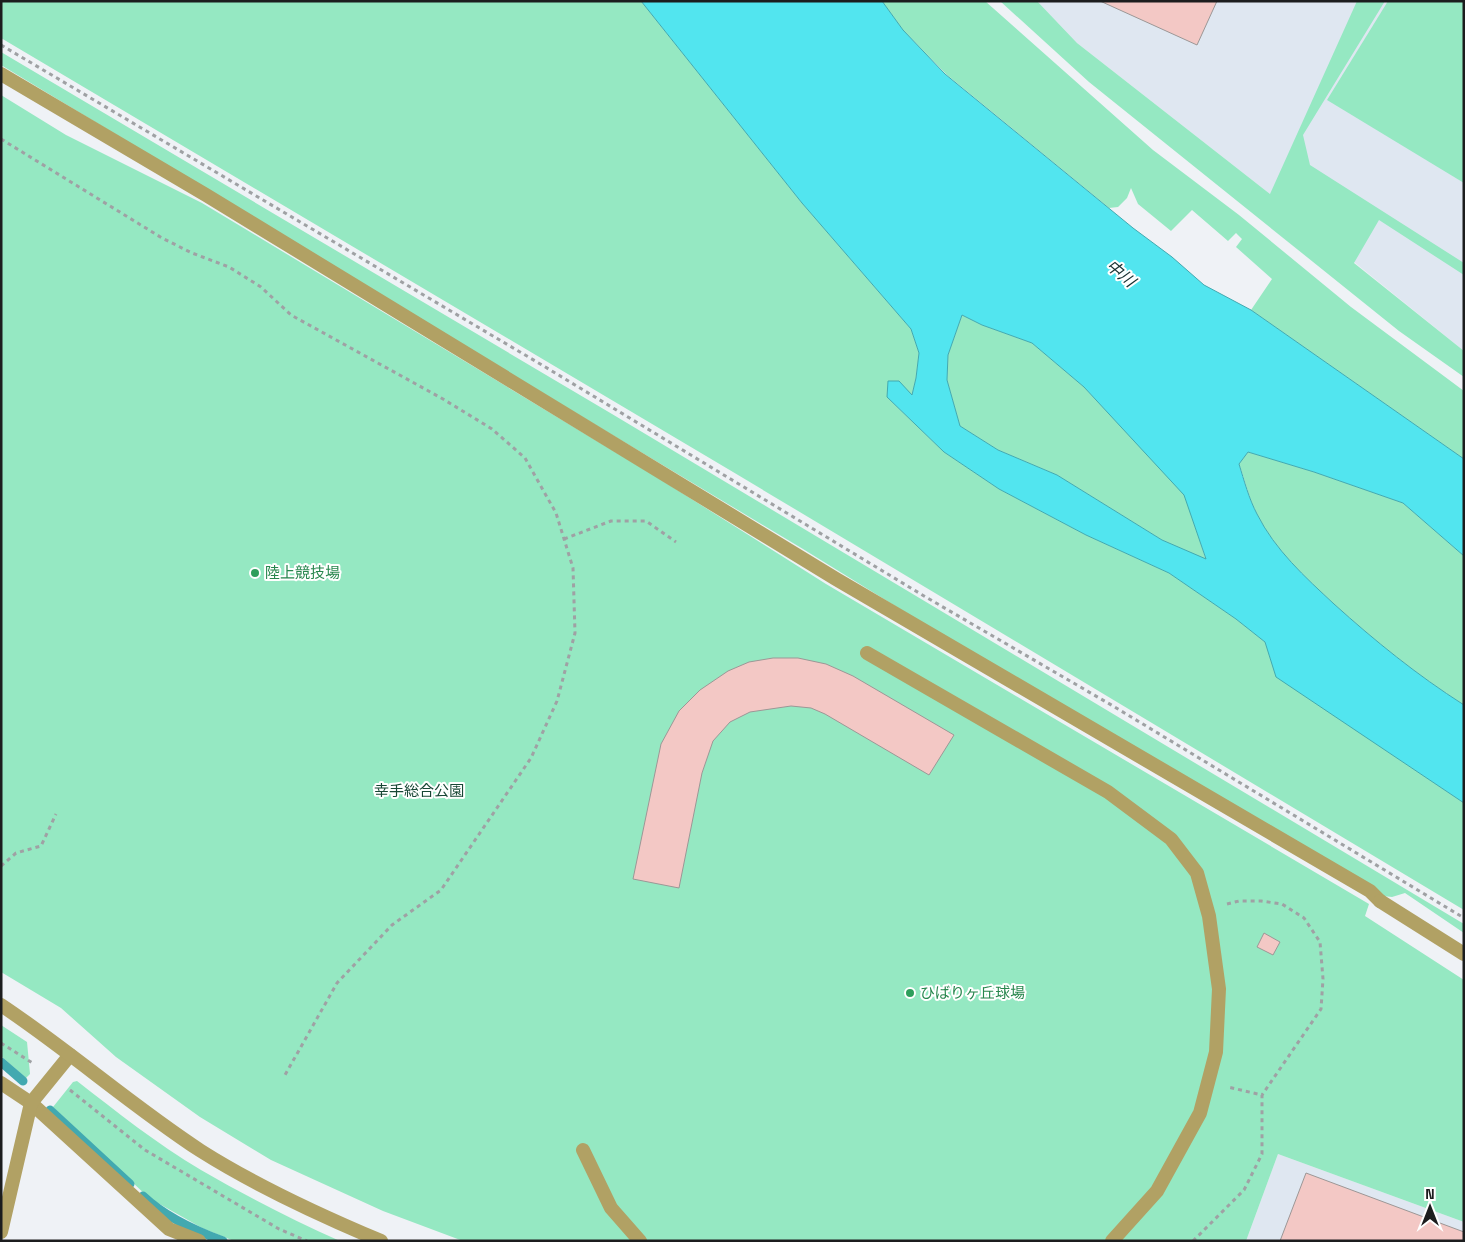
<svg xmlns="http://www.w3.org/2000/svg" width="1465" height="1242" viewBox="0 0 1465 1242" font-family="'Space Grotesk','Noto Sans JP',sans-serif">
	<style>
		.built { fill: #dfe7f1 }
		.green { fill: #95e8c2 }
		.water { fill: #52e5ef; stroke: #42a9b0; fill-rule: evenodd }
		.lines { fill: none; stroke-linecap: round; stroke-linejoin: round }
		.stream { stroke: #42a9b0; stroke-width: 9 }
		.building { fill: #f3c8c5; stroke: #9c9796 }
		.path { stroke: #9fa1a4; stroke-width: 3; stroke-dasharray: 4 4; stroke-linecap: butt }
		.service { stroke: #b1a164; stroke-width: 14 }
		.pedestrian { stroke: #b1a164; stroke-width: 14 }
		.minor { stroke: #b1a164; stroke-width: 14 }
		.tertiary { stroke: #b1a164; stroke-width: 14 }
		.leisure-dot { fill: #2e9e5b; stroke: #fff; stroke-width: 2 }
		.labels { text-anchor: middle; stroke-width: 4; stroke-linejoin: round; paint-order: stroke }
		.leisure-label { font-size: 15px; fill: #27864d; stroke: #fff; text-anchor: start }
		.park-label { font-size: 15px; fill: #184735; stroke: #fff }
		.water-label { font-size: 16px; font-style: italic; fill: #162f30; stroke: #fff }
	</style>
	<rect width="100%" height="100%" fill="#eff2f6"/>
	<g class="built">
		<polygon points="1037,1 1464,1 1464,351 1270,194 1077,43"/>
		<polygon points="1278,1154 1464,1222 1464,1241 1246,1241"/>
	</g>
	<g class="green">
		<polygon points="1,1 641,1 802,203 911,329 919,353 916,378 912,395 887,397 944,452 999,489 1086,535 1169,573 1236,619 1265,642 1277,677 1464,803 1464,910 733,472 1,38"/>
		<polygon points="882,1 985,1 1153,150 1239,215 1351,307 1464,391 1464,459 1251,310 1272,279 1236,247 1242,239 1236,233 1228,241 1192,210 1171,231 1138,204 1131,188 1127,198 1118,207 1109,208 947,75 903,30"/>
		<polygon points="1000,1 1037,1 1077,43 1270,194 1357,1 1385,1 1303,135 1310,165 1464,263 1464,275 1379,220 1354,263 1464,351 1464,377 1399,331 1089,82"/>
		<polygon points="1388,1 1464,1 1464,183 1327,100"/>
		<polygon points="1,52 612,414 1464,924 1464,933 1405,893 1392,897 1383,896 947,638 803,549 599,427 1,65"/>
		<polygon points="1,95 66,135 202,203 655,476 826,584 1369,904 1365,916 1464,980 1464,1222 1278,1154 1246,1241 463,1241 383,1211 271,1160 200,1117 116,1057 61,1008 1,972"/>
		<polygon points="962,315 982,325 1032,343 1084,387 1185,495 1206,560 1162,540 1057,475 998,450 960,426 947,380 948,355"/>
		<path d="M 1248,452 L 1314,472 L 1403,503 L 1464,556 L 1464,705 C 1417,675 1375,641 1334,604 C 1305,577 1275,550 1257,514 C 1249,499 1245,480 1239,464 Z"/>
		<polygon points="1,1025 27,1042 30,1074 26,1078 1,1056"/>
		<path d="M 77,1081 C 117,1112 157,1144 201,1170 C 246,1196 293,1220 340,1241 L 234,1241 L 202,1228 L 149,1198 L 53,1107 L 73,1082 Z"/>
	</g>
	<path class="water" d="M 641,1 L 882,1 L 903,30 L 945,74 L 1133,228 L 1172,257 L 1204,285 L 1251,310 L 1464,459 L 1464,556 L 1403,503 L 1314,472 L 1248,452 L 1239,464 C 1244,480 1249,499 1257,514 C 1275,550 1305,577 1334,604 C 1375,641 1417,675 1464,705 L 1464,803 L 1276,677 L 1265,642 L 1236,619 L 1169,573 L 1086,535 L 999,489 L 944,452 L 887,397 L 888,381 L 899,381 L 912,395 L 916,378 L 919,353 L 911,329 L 802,203 ZM 962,315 L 982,325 L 1032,343 L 1084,387 L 1184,495 L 1206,559 L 1162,540 L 1057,475 L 998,450 L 960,426 L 947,380 L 948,355 Z"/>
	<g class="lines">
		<g class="stream">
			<polyline points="1,1062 23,1081"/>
			<polyline points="50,1110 130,1184"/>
			<path d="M 143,1196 C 163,1215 196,1231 223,1241"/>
		</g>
	</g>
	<g class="building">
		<polygon points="1100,1 1217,1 1197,45"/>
		<polygon points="773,658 798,658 826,664 853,676 954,735 929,775 825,714 811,708 791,706 750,712 730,722 713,741 702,773 679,888 633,879 661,744 679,711 700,690 728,671 749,662"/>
		<polygon points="1264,933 1280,942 1273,955 1257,947"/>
		<polygon points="1306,1173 1464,1232 1464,1241 1280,1241"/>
	</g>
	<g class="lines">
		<g class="path">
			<polyline points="1,45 542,365 924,596 1113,706 1464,918"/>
			<polyline points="1,139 162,238 192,253 229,267 261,287 291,315 443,399 492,429 525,458 556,513 573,568 575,633 557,701 531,758 441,890 392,925 337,983 285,1075"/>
			<polyline points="564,539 611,521 646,521 676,542"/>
			<polyline points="1,866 16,853 41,846 56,814"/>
			<polyline points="1227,904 1239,901 1261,901 1282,904 1304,918 1320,942 1323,979 1321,1009 1262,1095"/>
			<polyline points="1,1043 34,1064"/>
			<polyline points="70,1090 145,1150 279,1229 307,1241"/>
			<polyline points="1193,1241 1244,1190 1262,1154 1262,1095 1228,1087"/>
		</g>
		<polyline class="service" points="1,74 206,195 836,579 1370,891 1380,901"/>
		<g class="pedestrian">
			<polyline points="867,653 1108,792 1171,839 1197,873 1209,916 1219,989 1216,1052 1200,1113 1157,1191 1112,1241"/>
			<polyline points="583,1150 611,1208 640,1241"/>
		</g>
		<g class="minor">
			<polyline points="1380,901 1464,954"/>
			<polyline points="1,1083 31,1103 169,1229 199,1241"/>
			<polyline points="1,1232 31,1103 70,1055"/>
		</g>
		<path class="tertiary" d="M 1,1005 C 70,1051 132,1106 201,1151 C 258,1187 319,1215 381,1241"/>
	</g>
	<g class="leisure-dot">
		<circle cx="255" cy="573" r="5"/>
		<circle cx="910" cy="993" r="5"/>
	</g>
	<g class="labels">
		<g class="leisure-label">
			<text x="265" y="578">陸上競技場</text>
			<text x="920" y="998">ひばりヶ丘球場</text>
		</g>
		<g class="park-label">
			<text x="419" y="796">幸手総合公園</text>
		</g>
		<g class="water-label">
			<text transform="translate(1121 273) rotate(40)" y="6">中川</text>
		</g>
	</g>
	<rect width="1465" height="1242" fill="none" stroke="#1c1d1e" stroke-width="5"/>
	<g transform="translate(1430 1207)" stroke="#ffffff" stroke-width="4" paint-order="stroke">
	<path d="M0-4L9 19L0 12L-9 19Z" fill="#1c1d1e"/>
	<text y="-8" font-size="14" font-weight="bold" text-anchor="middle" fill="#1c1d1e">N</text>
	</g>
</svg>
